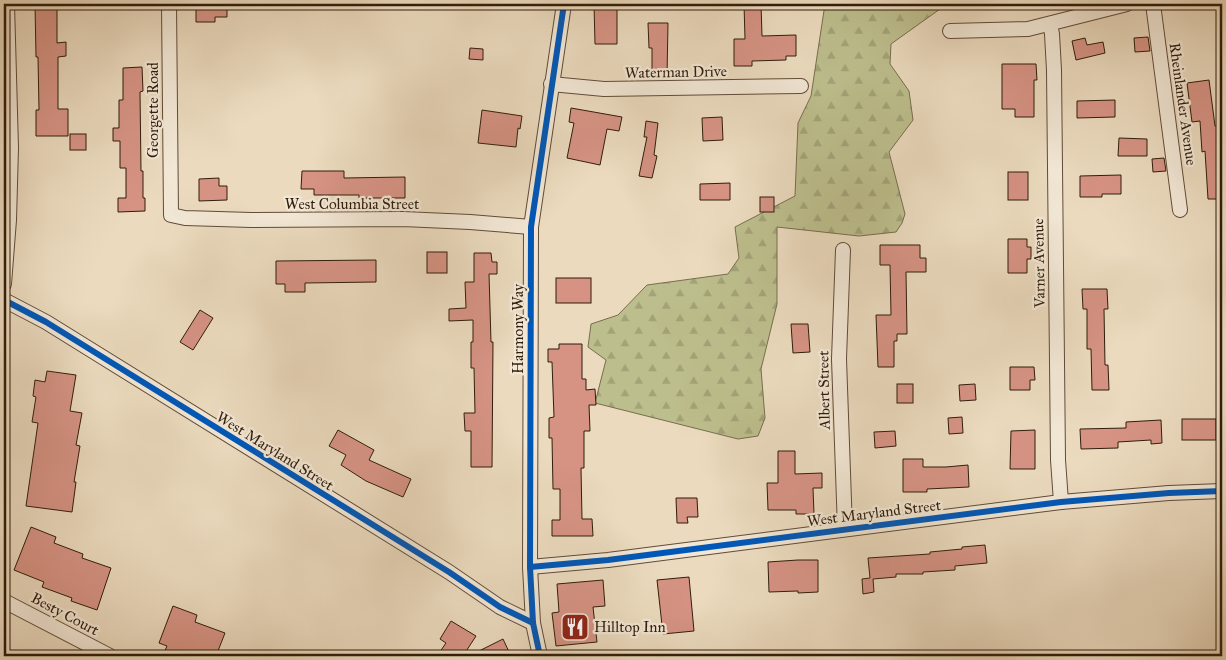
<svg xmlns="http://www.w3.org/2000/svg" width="1226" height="660" viewBox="0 0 1226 660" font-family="'IM FELL Great Primer',serif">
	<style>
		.forest { fill: url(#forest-firs); stroke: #776e4c }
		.building { fill: #d69384; stroke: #311d0b }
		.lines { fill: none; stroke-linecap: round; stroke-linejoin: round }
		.minor-casing { stroke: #604c38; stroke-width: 16 }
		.minor { stroke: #f2e7d5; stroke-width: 14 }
		.cycleway-casing { stroke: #f2e7d5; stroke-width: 9 }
		.cycleway { stroke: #0057b8; stroke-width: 6 }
		.labels { text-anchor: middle; stroke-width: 4.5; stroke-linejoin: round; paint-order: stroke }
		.street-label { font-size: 15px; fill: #311d0b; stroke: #f2e7d5 }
		.poi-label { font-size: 15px; fill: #311d0b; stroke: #f2e7d5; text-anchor: start }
	</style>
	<defs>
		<pattern id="forest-firs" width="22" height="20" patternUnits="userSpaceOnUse" patternTransform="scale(1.25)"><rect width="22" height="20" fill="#bdbe8d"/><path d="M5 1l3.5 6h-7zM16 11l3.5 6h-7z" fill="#a3a378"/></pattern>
	</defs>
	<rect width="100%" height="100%" fill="#ebdabe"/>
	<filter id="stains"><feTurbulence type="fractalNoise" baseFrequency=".004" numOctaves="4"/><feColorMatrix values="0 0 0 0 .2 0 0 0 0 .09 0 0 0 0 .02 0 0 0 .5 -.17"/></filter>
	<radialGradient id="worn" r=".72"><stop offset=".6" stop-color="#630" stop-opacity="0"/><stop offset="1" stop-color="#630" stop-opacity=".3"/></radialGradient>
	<polygon class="forest" points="825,4 947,4 891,44 890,64 909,91 913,120 889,152 905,214 902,223 896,232 859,236 777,227 777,304 761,369 765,418 758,436 738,439 595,403 606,360 588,347 591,324 618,315 647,285 728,274 739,258 735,227 795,196 798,123 811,96"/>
	<g class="building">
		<polygon points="35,4 57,4 57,43 66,42 66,56 58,57 58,109 68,109 68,136 36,136 36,110 39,110 38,57 36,57"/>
		<polygon points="196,4 227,4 227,17 215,17 215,22 196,22"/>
		<polygon points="594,4 617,4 617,44 595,44"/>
		<polygon points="744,4 761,4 762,36 796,35 796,56 786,56 786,60 752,61 752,66 734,66 734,39 745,39"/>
		<polygon points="648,23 668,23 667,77 652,77 652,48 649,48"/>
		<polygon points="1148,37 1150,51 1135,52 1134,38"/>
		<polygon points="1085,38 1087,45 1103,42 1105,53 1076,60 1072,41"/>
		<polygon points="470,48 483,49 483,60 469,59"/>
		<polygon points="1002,64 1036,64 1037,80 1034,80 1034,117 1015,117 1015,109 1002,109"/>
		<polygon points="142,67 143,91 140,92 141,171 143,171 143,198 145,198 145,211 118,212 118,198 126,198 126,168 120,168 120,141 113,141 113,128 119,128 119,100 123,100 123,68"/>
		<polygon points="1209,80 1215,126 1220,125 1222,199 1208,199 1205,151 1202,152 1200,121 1192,122 1187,83"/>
		<polygon points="1115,100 1115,117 1077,118 1077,101"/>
		<polygon points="571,108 622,117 619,131 607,129 600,165 567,158 574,123 569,122"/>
		<polygon points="482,110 522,116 520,129 518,128 516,147 478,143"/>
		<polygon points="722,117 723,140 703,141 702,118"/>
		<polygon points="646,121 658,123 654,155 657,156 652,178 639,176 647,137 644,137"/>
		<rect x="70" y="134" width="16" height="16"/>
		<polygon points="1119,138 1147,139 1147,156 1118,156"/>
		<polygon points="1164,158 1166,171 1153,172 1152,159"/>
		<polygon points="302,171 344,171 344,178 405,177 405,198 359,198 359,195 314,195 314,189 301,189"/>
		<rect x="1008" y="172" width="20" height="28"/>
		<polygon points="1121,175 1121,194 1102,194 1102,197 1080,197 1080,176"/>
		<polygon points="219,178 219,186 227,186 227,200 199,201 199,179"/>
		<polygon points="730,183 730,200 700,200 700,184"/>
		<rect x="760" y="197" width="14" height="15"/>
		<polygon points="1008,239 1027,239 1027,247 1031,247 1031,259 1027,259 1027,273 1008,273"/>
		<polygon points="880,245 920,245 920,258 926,258 926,272 906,272 907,334 897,334 897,341 894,341 894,367 878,367 876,315 891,315 890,265 880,265"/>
		<rect x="427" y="252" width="20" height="21"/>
		<polygon points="474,253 491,253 492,262 497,262 497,274 489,274 491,342 493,342 492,467 471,467 471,431 465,431 464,413 475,413 474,368 471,368 471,342 473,342 473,320 449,321 449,309 466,308 465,282 474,282"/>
		<polygon points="376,260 376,282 305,283 305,292 285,292 285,284 276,284 276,261"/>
		<rect x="556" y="278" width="35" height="25"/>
		<polygon points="1082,289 1107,289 1108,309 1104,309 1105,365 1108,365 1109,390 1092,390 1091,349 1087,349 1087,309 1083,309"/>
		<polygon points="200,310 213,318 193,350 180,342"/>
		<polygon points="791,324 808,324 810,352 793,353"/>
		<polygon points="559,344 582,344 582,379 586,379 586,390 595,389 596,405 589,405 590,431 584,431 584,468 581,468 582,519 592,519 593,536 552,536 552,520 560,520 560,489 553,489 552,438 549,438 549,418 554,417 552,362 548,362 548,349 559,349"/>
		<polygon points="1010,367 1034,367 1035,380 1030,380 1030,390 1010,390"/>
		<polygon points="47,371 76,375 70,411 82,413 76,445 80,446 74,482 76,482 72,512 26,506 38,423 32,422 36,397 33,396 35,380 45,382"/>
		<rect x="897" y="384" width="16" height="19"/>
		<polygon points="975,384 976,400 960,401 959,385"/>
		<polygon points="962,417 963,433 949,434 948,418"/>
		<rect x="1182" y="419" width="34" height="21"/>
		<polygon points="1161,420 1162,443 1151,444 1151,440 1118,442 1118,448 1081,449 1080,429 1126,428 1126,422"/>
		<polygon points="338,430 374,450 369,460 411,479 403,497 366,481 341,465 346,455 329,446"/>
		<polygon points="1035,430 1035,469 1010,469 1011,431"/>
		<polygon points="895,431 896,446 875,448 874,432"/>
		<polygon points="778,451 795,451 795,474 822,473 822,488 813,488 814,514 796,514 796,510 768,510 767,483 778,483"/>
		<polygon points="903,459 923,459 923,467 946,467 968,465 969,487 927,489 927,492 903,492"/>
		<polygon points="676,498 697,498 698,517 687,517 688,523 677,523"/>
		<polygon points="31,527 56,537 54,543 83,554 82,558 111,568 97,610 71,601 72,598 42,587 44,582 14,570"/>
		<polygon points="985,545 987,563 955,566 955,570 923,572 923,574 896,574 896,577 873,579 874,592 863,594 862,579 870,578 868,558 930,554 930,552 962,549 962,547"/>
		<polygon points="798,560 818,560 818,592 798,593 798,591 769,592 768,562"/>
		<polygon points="689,577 694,631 663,634 657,580"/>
		<polygon points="603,580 605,606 593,607 597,642 556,646 552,613 559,612 557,584"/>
		<polygon points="173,606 197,615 195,622 225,633 216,656 175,656 164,653 167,646 159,643"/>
		<polygon points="451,621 476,636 463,656 437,656 446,643 440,639"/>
		<polygon points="503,639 511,656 469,656"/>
	</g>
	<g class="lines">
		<defs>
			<g id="minor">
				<polyline points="169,4 171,215 185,218 251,220 403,219 470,222 531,227"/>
				<polyline points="1153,4 1180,210"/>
				<polyline points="1050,24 1052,34 1054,70 1058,460 1061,502"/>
				<polyline points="950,31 1028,29 1127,4"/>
				<polyline points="551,84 604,89 801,86"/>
				<polyline points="843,250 839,359 845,529"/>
				<polyline points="4,284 9,220 11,148 7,4"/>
				<polyline points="4,300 46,322 449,572 500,607 533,623"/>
				<polyline points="530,567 608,560 1061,502 1169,493 1222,491"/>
				<polyline points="4,601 110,656"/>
				<polyline points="540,656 533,623 530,567 531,227 564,4"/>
			</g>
		</defs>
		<use href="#minor" class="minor-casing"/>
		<use href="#minor" class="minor"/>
		<defs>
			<g id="cycleway">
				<polyline points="4,300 46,322 449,572 500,607 533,623"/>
				<polyline points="530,567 608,560 1061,502 1169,493 1222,491"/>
				<polyline points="540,656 533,623 530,567 531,227 564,4"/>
			</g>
		</defs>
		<use href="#cycleway" class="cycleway-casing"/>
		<use href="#cycleway" class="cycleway"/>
	</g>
	<defs>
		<symbol id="restaurant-square" viewBox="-11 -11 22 22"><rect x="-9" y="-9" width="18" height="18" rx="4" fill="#8f2418" stroke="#f2e7d5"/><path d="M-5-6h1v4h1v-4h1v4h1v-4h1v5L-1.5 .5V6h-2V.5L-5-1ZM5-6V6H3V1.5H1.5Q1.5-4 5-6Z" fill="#fff"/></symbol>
	</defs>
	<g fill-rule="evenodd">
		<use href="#restaurant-square" x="559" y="611" width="32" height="32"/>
	</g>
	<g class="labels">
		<g class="street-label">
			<text transform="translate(676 72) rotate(-1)" y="5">Waterman Drive</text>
			<text transform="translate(1183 104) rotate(82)" y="5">Rheinlander Avenue</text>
			<text transform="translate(153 110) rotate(-90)" y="5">Georgette Road</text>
			<text x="352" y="209">West Columbia Street</text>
			<text transform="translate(1039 263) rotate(-91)" y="5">Varner Avenue</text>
			<text transform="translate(518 329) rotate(-90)" y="5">Harmony Way</text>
			<text transform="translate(824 390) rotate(-91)" y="5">Albert Street</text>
			<text transform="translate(275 451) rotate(32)" y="5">West Maryland Street</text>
			<text transform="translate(874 513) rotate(-7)" y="5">West Maryland Street</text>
			<text transform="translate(65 614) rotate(28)" y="5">Besty Court</text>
		</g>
		<g class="poi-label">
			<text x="594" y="632">Hilltop Inn</text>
		</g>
	</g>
	<rect width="1226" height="660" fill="none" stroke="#ebdabe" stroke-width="20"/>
	<rect x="5" y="5" width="1216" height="650" fill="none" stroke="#311d0b" stroke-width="2.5"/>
	<rect x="10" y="10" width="1206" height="640" fill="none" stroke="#311d0b"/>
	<rect width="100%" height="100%" filter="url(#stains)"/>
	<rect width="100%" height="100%" fill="url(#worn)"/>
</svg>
